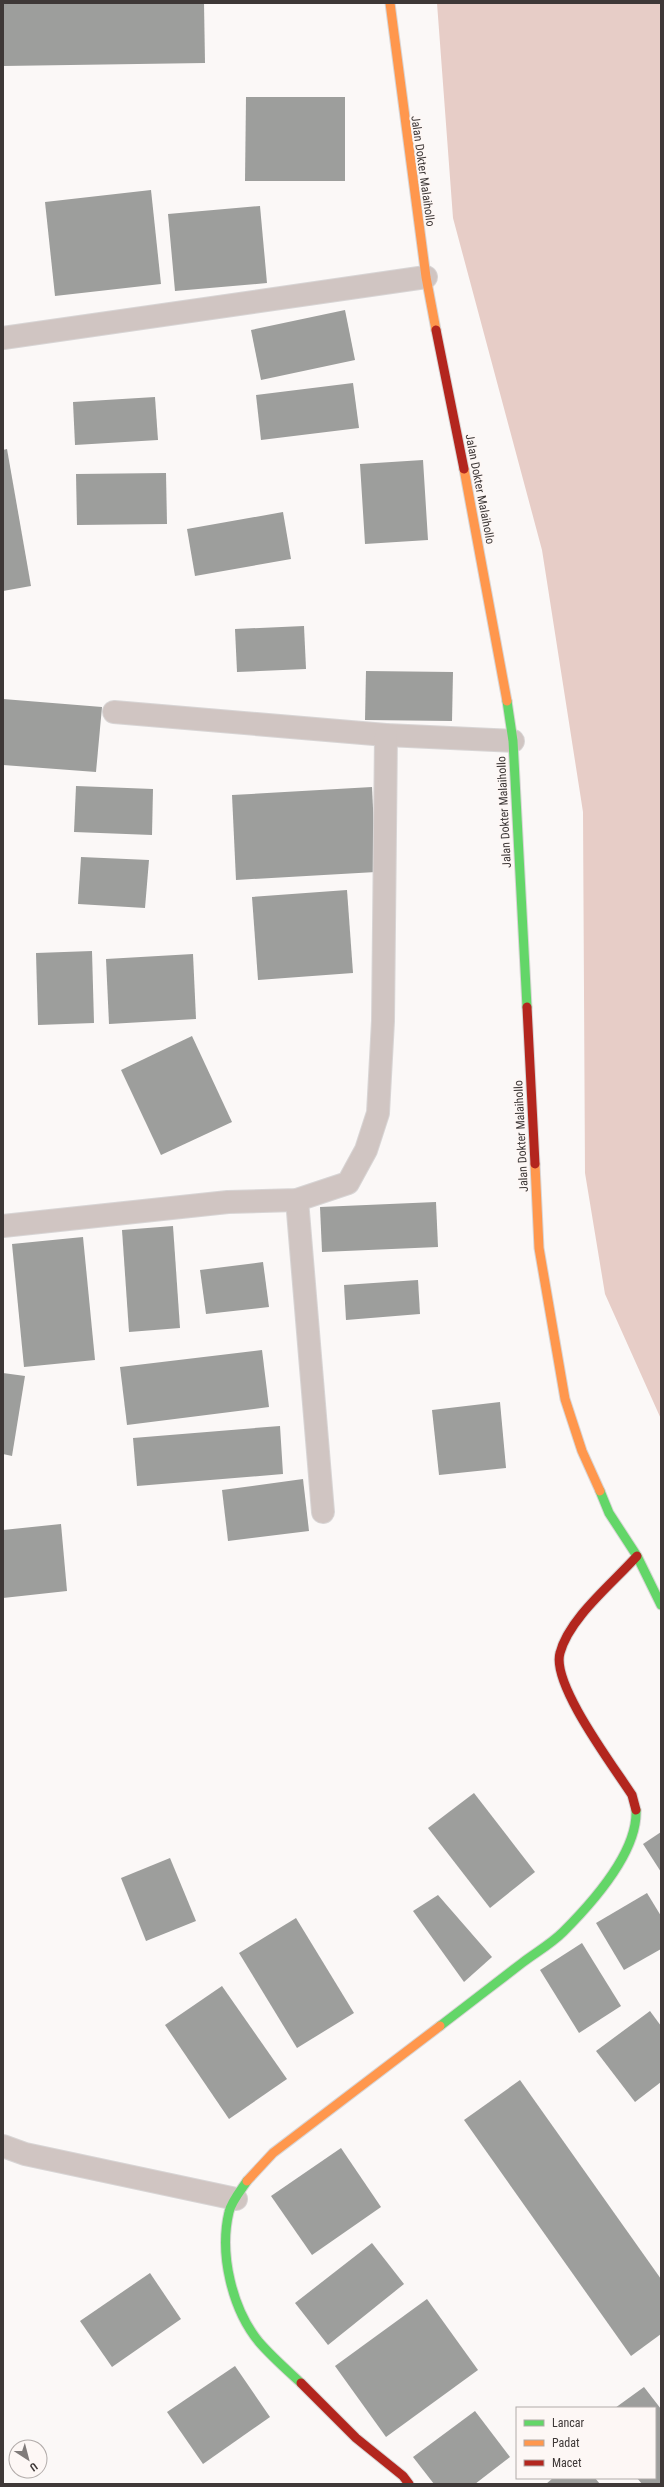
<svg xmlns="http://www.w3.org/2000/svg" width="664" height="2487" viewBox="0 0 664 2487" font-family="'Roboto Condensed',sans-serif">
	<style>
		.water { fill: #e7cdc7 }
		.building { fill: #9d9e9c }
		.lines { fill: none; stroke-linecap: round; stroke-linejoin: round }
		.street-casing { stroke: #d8d5d5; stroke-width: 24 }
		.fast-casing { stroke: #d8d5d5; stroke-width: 11 }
		.slow-casing { stroke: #d8d5d5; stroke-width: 11 }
		.jam-casing { stroke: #d8d5d5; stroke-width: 11 }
		.street { stroke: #d0c5c2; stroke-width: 22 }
		.fast { stroke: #63d668; stroke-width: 9 }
		.slow { stroke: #ff974d; stroke-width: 9 }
		.jam { stroke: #b3261e; stroke-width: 9 }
		.labels { text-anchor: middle; stroke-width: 4; stroke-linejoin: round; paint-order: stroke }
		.street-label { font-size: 12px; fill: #3e3837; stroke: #fdf7f5 }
	</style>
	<rect width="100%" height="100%" fill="#fbf8f7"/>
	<polygon class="water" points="437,3 661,3 661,1419 605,1294 585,1173 583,812 542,550 453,218"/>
	<g class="building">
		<polygon points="3,3 204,3 205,63 3,66"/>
		<polygon points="246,97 345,97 345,181 245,181"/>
		<polygon points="151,190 161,284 55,296 45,202"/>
		<polygon points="260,206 267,283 175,291 168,214"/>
		<polygon points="345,310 355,360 261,380 251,330"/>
		<polygon points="353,383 359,428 261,440 256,395"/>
		<polygon points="155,397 158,440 75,445 73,402"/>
		<polygon points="7,449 31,586 3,591 3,450"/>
		<polygon points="423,460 428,540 365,544 360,464"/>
		<polygon points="166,473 167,524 77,525 76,474"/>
		<polygon points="283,512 291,559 195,576 187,529"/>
		<polygon points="304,626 306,669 237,672 235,629"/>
		<polygon points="366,671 453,672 452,721 365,720"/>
		<polygon points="3,699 102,707 96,772 3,765"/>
		<polygon points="76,786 153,789 152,835 74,832"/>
		<polygon points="372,787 376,872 236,880 232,795"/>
		<polygon points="81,857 149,860 145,908 78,904"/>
		<polygon points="347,890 353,973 258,980 252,897"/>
		<polygon points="92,951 94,1023 38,1025 36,953"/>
		<polygon points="193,954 196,1019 109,1024 106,959"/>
		<polygon points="192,1036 232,1122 161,1155 121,1070"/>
		<polygon points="436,1202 438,1247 322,1252 320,1207"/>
		<polygon points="173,1226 180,1328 129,1332 122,1230"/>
		<polygon points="83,1237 95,1360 24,1367 12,1244"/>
		<polygon points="263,1262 269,1307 206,1314 200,1270"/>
		<polygon points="418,1280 420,1314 346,1320 344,1285"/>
		<polygon points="262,1350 269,1407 127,1425 120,1367"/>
		<polygon points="3,1373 25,1376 12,1456 3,1454"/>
		<polygon points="500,1402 506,1468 439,1475 432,1410"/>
		<polygon points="280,1426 283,1474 137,1486 133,1438"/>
		<polygon points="303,1479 309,1531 228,1541 222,1490"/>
		<polygon points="61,1524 67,1591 3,1598 3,1530"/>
		<polygon points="474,1793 535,1872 490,1908 428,1828"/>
		<polygon points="661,1832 661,1872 643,1844"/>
		<polygon points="170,1858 196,1921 146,1941 121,1878"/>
		<polygon points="647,1893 661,1916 661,1949 624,1970 596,1923"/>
		<polygon points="438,1895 492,1957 464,1982 413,1911"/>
		<polygon points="296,1918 354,2013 297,2048 239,1953"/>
		<polygon points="582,1943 621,2006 579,2033 540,1970"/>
		<polygon points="222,1986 287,2079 229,2119 165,2025"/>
		<polygon points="650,2011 661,2026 661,2082 635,2102 596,2051"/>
		<polygon points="520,2080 661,2279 661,2334 631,2356 464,2120"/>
		<polygon points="341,2148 381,2207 312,2255 271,2196"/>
		<polygon points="372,2243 404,2284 328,2345 295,2303"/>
		<polygon points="150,2273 181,2319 112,2367 80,2321"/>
		<polygon points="427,2299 478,2370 386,2437 335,2366"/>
		<polygon points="235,2366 270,2417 203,2464 167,2412"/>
		<polygon points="644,2387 661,2409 661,2484 642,2484 637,2478 655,2478 655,2408 615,2408"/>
		<polygon points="475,2411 510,2457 475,2484 434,2484 413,2457"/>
		<polygon points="553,2478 595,2478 600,2484 546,2484"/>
	</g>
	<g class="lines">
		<defs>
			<g id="street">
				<polyline points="3,338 426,277"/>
				<polyline points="114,712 386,735 513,741"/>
				<polyline points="297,1200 323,1512"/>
				<polyline points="3,1226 228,1202 297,1200 348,1183 366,1150 378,1113 383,1021 386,735"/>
				<polyline points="3,2146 25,2154 236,2199"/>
			</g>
			<g id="fast">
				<polyline points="507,701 513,741 527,1007"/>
				<polyline points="600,1491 609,1513 637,1556 661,1605"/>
				<path d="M 440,2026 C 467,2005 495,1984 522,1963 C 535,1953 551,1944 563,1932 C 591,1904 638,1852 636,1810"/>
				<path d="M 247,2181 C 241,2190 231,2202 229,2212 C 219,2254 232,2309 259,2342 C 272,2357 287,2370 301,2383"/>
			</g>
			<g id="slow">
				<polyline points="390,3 426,277 436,330"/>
				<polyline points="464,469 507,701"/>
				<polyline points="535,1164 539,1248 565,1399 582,1451 600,1491"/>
				<polyline points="247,2181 273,2153 440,2026"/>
			</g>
			<g id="jam">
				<polyline points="436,330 464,469"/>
				<polyline points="527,1007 535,1164"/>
				<path d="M 636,1810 L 632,1795 C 614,1767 551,1684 560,1653 C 569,1618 613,1583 637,1556"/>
				<polyline points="301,2383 356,2438 403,2476 409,2484"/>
			</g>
		</defs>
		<use href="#street" class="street-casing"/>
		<use href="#fast" class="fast-casing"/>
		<use href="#slow" class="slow-casing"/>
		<use href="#jam" class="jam-casing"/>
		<use href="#street" class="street"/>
		<use href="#fast" class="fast"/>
		<use href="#slow" class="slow"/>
		<use href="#jam" class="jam"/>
	</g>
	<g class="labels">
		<g class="street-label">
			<text transform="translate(423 171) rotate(82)" y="4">Jalan Dokter Malaihollo</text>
			<text transform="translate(480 489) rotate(79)" y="4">Jalan Dokter Malaihollo</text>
			<text transform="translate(504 812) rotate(-93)" y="4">Jalan Dokter Malaihollo</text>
			<text transform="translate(521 1136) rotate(-93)" y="4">Jalan Dokter Malaihollo</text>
		</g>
	</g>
	<rect width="664" height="2487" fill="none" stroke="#3e3837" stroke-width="8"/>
	<rect x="516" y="2407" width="140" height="72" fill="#fdf7f5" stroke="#b1aba9"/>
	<rect x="524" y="2420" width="20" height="6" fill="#63d668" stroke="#b1aba9"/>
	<text x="552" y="2427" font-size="12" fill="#3e3837">Lancar</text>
	<rect x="524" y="2440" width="20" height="6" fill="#ff974d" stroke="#b1aba9"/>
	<text x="552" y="2447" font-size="12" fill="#3e3837">Padat</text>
	<rect x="524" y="2460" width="20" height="6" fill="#b3261e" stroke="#b1aba9"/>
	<text x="552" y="2467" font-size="12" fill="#3e3837">Macet</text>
	<g transform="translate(28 2459) rotate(144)"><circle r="19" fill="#fdf7f5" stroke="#b1aba9"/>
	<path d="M0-3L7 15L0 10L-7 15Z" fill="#807b7a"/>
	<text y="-6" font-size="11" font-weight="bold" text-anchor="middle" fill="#3e3837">U</text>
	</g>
</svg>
